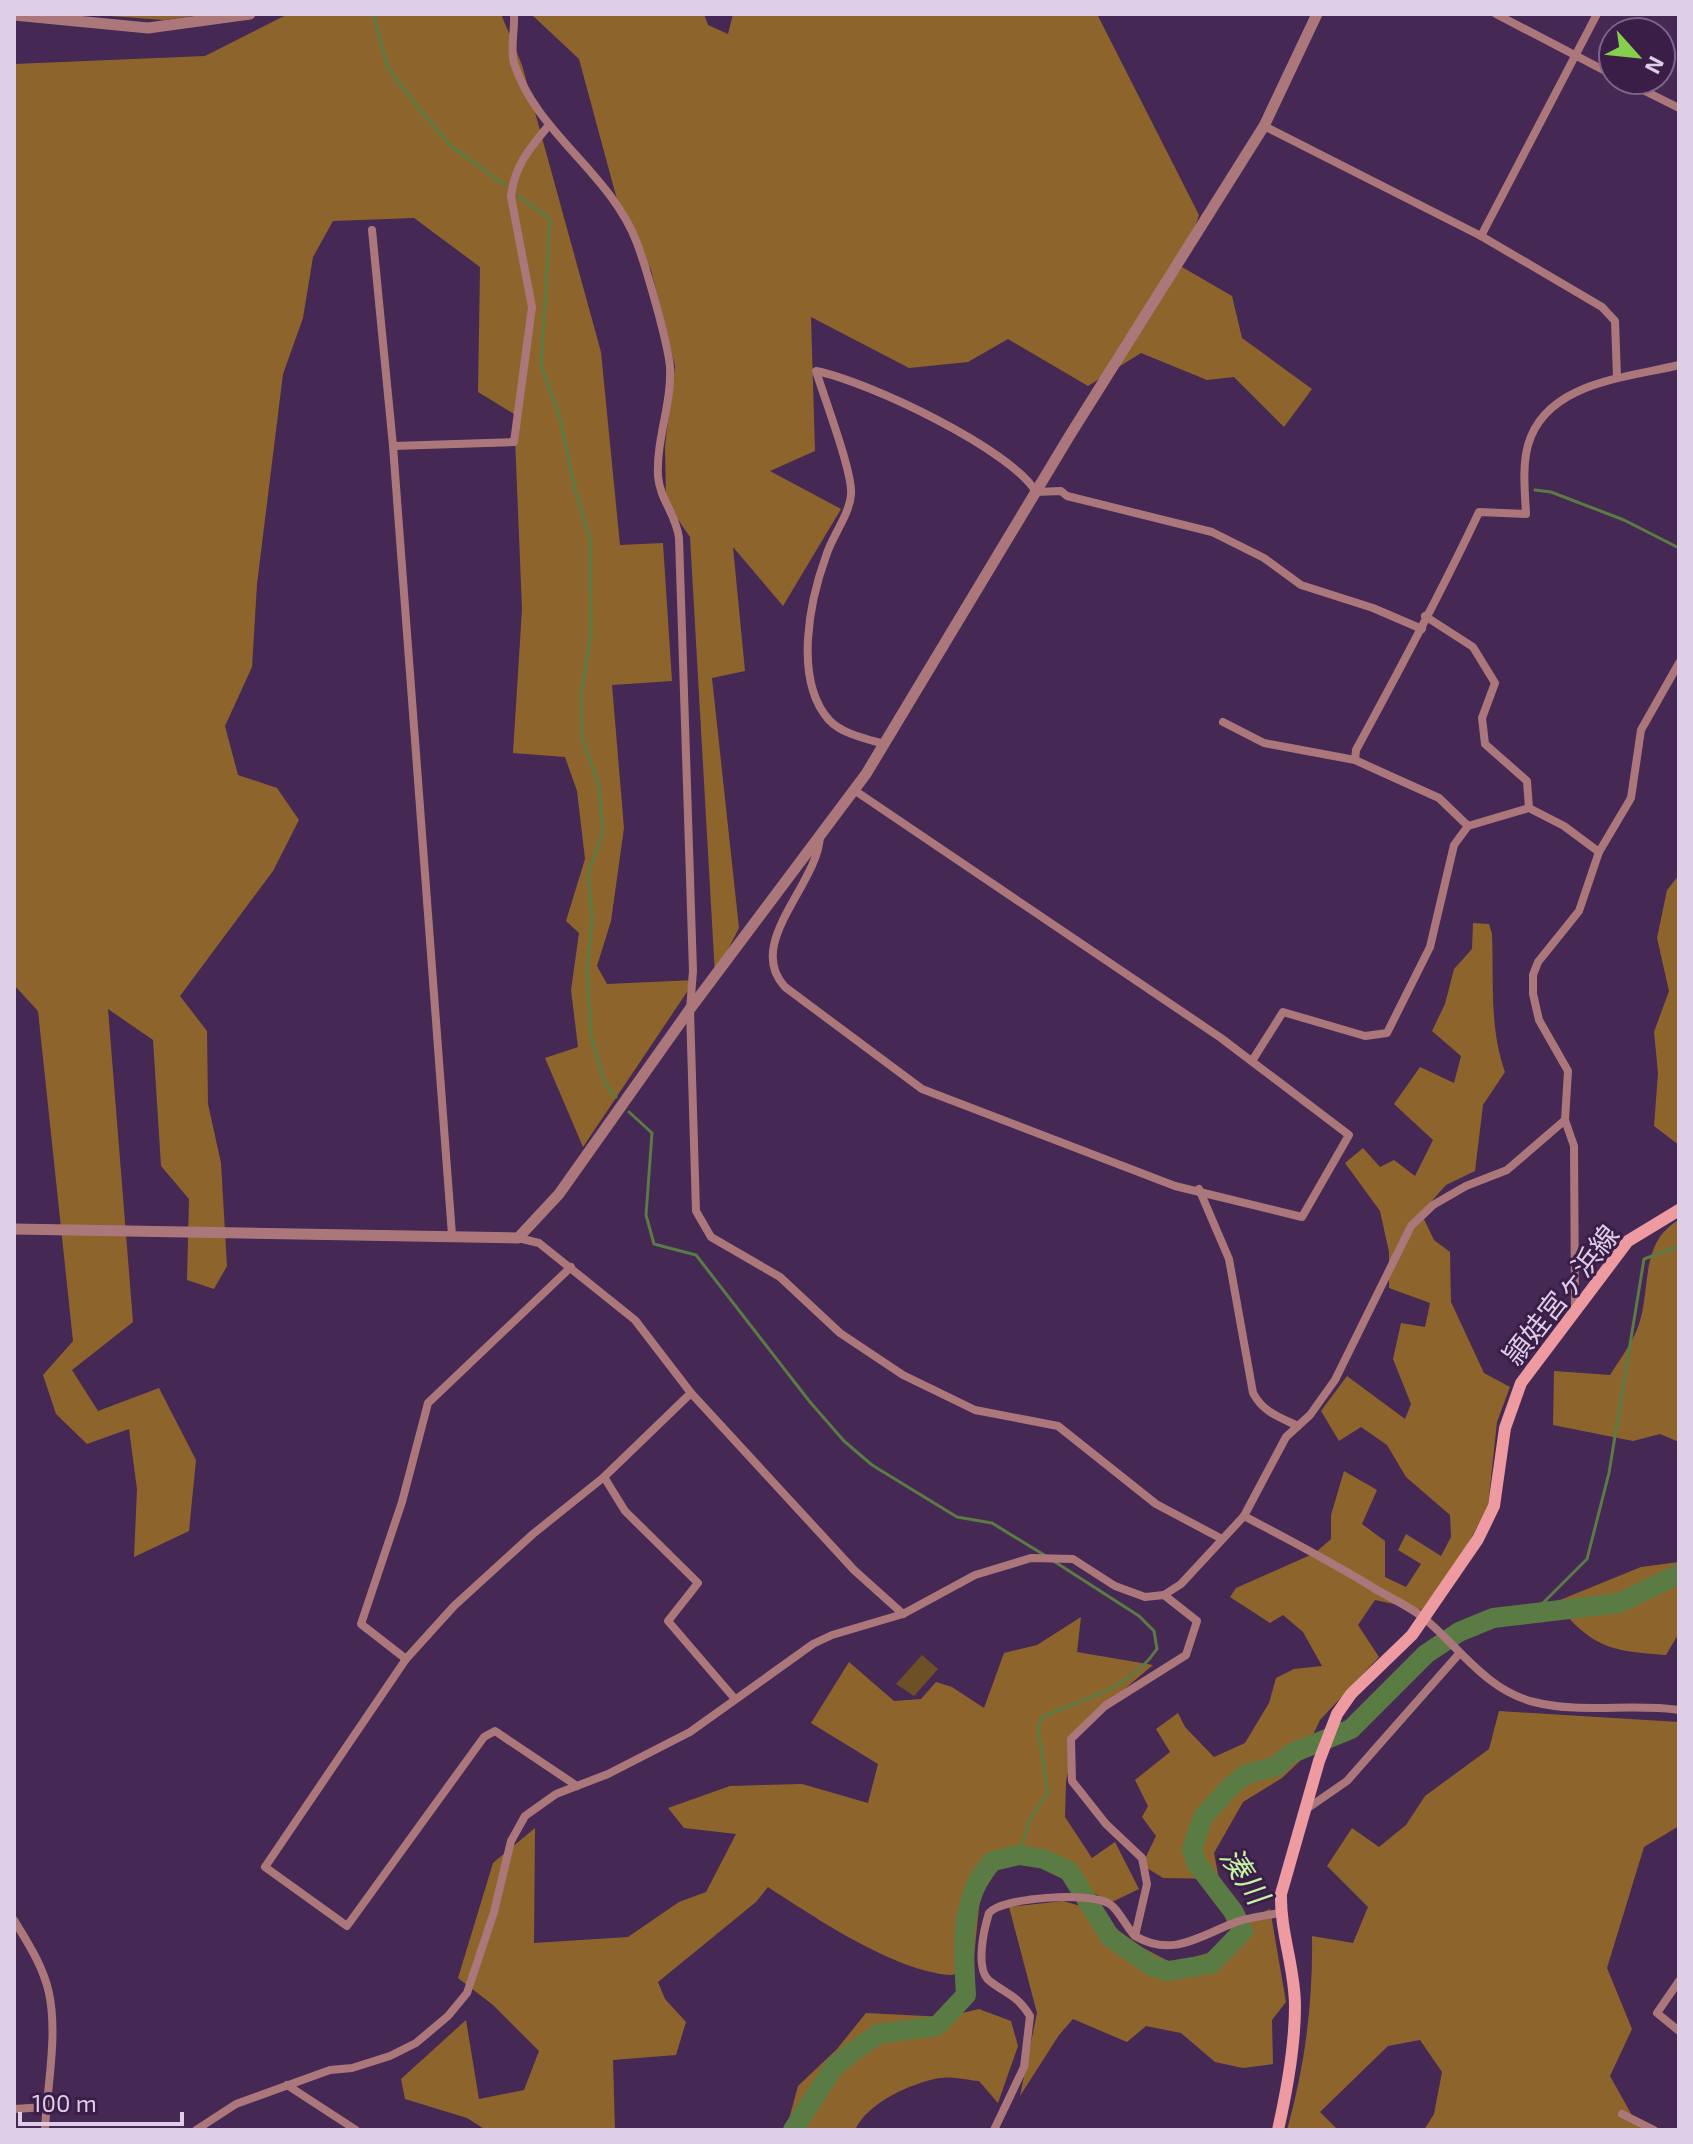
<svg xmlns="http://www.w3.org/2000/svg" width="1693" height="2144" viewBox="0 0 1693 2144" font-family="'Exo 2','Noto Sans JP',sans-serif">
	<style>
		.green { fill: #6e5027 }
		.forest { fill: #8d652c }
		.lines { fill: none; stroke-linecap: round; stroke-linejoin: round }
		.stream { stroke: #5a7b43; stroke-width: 3 }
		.river { stroke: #5a7b43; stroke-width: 20 }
		.minor { stroke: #ac777b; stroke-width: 8 }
		.tertiary { stroke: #ac777b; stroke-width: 11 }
		.secondary { stroke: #ee9aa1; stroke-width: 12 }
		.labels { text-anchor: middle; stroke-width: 6; stroke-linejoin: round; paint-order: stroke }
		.street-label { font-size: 28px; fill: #decde7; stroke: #3b1e48 }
		.water-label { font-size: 30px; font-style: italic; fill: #c2f4a1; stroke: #3b1e48 }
	</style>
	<rect width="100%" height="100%" fill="#452853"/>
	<polygon class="green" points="922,1655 938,1669 914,1696 896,1684"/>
	<g class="forest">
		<polygon points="83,14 208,14 164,20"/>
		<polygon points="288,14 501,14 522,65 601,352 620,545 663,543 672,681 612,685 624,828 611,921 597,966 607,984 695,980 583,1147 545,1058 578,1047 571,990 579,933 566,921 585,859 577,791 565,757 513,753 522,609 514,414 478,392 480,267 414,218 333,221 313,257 303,318 283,374 257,584 252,667 225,726 238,775 277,788 299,820 273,871 180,996 207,1031 208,1104 221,1163 227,1266 214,1289 187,1280 189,1199 161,1166 153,1040 108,1009 133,1322 72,1370 98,1411 159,1388 196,1460 189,1531 134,1557 137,1489 129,1429 87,1444 56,1414 43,1375 73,1341 38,1011 14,985 14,64 205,56"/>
		<polygon points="531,14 704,14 708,25 728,34 733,14 1097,14 1199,215 1182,267 1232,296 1242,338 1312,389 1284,427 1234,377 1207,380 1141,353 1088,386 1008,339 968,362 909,368 811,317 815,451 770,471 841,509 783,606 733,547 745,671 712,678 739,928 715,975 690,537 666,502 665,446 675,366 651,270 619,207 579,59"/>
		<polygon points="1679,875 1679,1145 1654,1126 1658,1073 1654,1032 1669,991 1657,938 1667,890"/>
		<path d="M 1473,923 L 1489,924 L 1492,934 C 1494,981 1489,1027 1505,1072 L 1483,1105 L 1475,1171 L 1446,1185 L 1421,1213 L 1434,1240 L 1450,1252 L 1451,1302 L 1484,1373 L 1510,1387 L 1497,1422 L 1488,1506 L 1466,1548 L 1422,1610 L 1375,1600 L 1358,1625 L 1379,1657 L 1320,1720 L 1301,1760 L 1282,1778 L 1243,1802 L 1214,1853 L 1219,1879 L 1163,1878 L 1142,1865 L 1156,1836 L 1142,1817 L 1148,1806 L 1135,1780 L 1170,1752 L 1156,1729 L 1178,1713 L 1185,1727 L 1214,1757 L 1245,1743 L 1269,1703 L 1276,1678 L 1294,1669 L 1322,1666 L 1303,1632 L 1283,1615 L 1270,1623 L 1230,1597 L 1236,1588 L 1315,1553 L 1331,1539 L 1331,1515 L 1344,1471 L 1377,1490 L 1362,1524 L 1385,1541 L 1385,1577 L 1406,1587 L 1421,1564 L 1398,1550 L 1406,1534 L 1441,1556 L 1451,1537 L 1450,1515 L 1406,1477 L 1387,1445 L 1361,1427 L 1339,1441 L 1321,1411 L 1347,1376 L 1405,1419 L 1411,1404 L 1393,1359 L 1401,1323 L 1425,1327 L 1430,1303 L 1389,1288 L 1389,1252 L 1380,1211 L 1345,1163 L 1363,1148 L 1380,1167 L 1394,1160 L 1415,1176 L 1433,1140 L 1394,1104 L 1420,1067 L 1454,1083 L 1461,1056 L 1432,1031 L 1445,1004 L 1454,969 L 1472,949 Z"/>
		<path d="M 1679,1220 L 1679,1442 L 1660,1434 L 1633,1441 L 1553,1425 L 1554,1371 L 1610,1375 C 1619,1361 1629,1347 1636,1332 C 1653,1294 1637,1243 1679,1220 Z"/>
		<path d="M 1679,1562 L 1679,1633 L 1666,1655 C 1610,1651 1592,1648 1555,1602 L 1641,1567 Z"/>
		<path d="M 1081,1617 L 1077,1652 L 1153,1665 L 1077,1729 L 1066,1782 L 1065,1817 L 1092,1858 L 1115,1842 L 1139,1889 L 1112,1902 L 1042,1868 L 1006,1856 L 980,1897 L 973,1967 C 966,1970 957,1975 950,1975 C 894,1971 814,1917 768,1887 L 756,1902 L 658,1982 L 665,1999 L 686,2022 L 676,2055 L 613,2060 L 615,2130 L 486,2130 L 467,2118 L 405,2099 L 401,2079 L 466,2020 L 479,2099 L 524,2090 L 539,2051 L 493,2005 L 458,1978 L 493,1863 L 535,1828 L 534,1943 L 628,1937 L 679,1902 L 706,1892 L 736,1834 L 684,1828 L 668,1808 L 730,1786 L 802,1784 L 868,1803 L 878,1764 L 811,1723 L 849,1662 L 894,1701 L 921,1699 L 936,1682 L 952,1687 L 984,1708 L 1004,1653 L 1037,1645 Z"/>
		<path d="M 1499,1711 L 1679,1722 L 1679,1826 L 1644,1847 L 1607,1968 L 1632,2029 L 1610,2076 L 1634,2119 L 1653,2130 L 1424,2130 L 1434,2114 L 1442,2072 L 1420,2040 L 1388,2046 L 1320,2112 L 1338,2130 L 1287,2130 C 1305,2065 1313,2004 1312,1936 L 1353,1943 L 1368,1907 L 1327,1866 L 1352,1828 L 1379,1847 L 1406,1825 L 1425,1796 L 1489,1749 Z"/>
		<polygon points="1063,1901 1095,1910 1132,1942 1172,1963 1208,1953 1236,1924 1270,1909 1286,2002 1272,2020 1273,2064 1243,2068 1215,2062 1181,2033 1146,2026 1127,2042 1073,2019 1059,2035 1020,2096 1037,2013 1009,1907"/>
		<path d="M 979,2009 L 1011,2021 L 1018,2046 L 998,2103 L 979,2081 C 967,2080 952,2076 940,2078 C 911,2083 867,2103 855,2130 L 786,2130 L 798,2086 L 837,2049 L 866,2013 L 945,2017 Z"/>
	</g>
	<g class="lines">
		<g class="stream">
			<polyline points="373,14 388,68 425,116 452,147 505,185"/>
			<polyline points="519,196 550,219 541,365 559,415 575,490 590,539 591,632 581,694 582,737 599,786 603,832 588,874 592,917 587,972 591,1035 605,1084 616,1097"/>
			<polyline points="1535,490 1551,492 1624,520 1679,548"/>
			<polyline points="629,1112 652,1133 646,1215 654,1244 696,1255 810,1402 844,1441 872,1465 957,1517 992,1523 1046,1556"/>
			<polyline points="1530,1616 1587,1559 1609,1473 1644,1259 1679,1246"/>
			<path d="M 1019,1855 L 1030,1819 L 1048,1793 L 1038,1729 L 1042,1717 C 1083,1699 1131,1688 1157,1649 L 1154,1631 L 1139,1616 L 1052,1560"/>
		</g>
		<path class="river" d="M 793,2130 L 834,2067 L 852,2052 L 878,2034 L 937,2026 L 966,1995 C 963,1952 959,1894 993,1861 L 1019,1855 L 1044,1859 L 1069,1871 L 1110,1937 L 1153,1967 L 1168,1971 L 1211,1964 L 1243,1931 L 1233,1911 L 1197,1864 L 1192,1849 L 1203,1817 L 1232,1785 L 1246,1774 L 1277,1766 L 1290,1754 L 1351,1729 L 1426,1654 L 1459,1632 L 1493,1618 L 1619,1603 L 1679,1574"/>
		<g class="minor">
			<path d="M 514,14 C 515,29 510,49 514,63 C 536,133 610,172 637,243 C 646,267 668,343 670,367 C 672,403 656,440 658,476 C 660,500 676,514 679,538 L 693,971 L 690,1009 L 696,1211 L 711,1237 L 780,1277 L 840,1333 L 903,1375 L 975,1410 L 1058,1426 L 1156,1504 L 1222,1539"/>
			<polyline points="1496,14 1613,75"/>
			<polyline points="1623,80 1679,108"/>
			<polyline points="1264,126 1481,236 1602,307 1615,321 1617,377"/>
			<polyline points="372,230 393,446 452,1235"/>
			<polyline points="1481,236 1597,14"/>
			<path d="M 393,446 L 514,442 L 532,307 L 511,197 C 514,166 530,148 549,125"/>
			<polyline points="1425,616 1473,647 1495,683 1482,718 1485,744 1527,781 1529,808"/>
			<polyline points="1223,722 1264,743 1355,760"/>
			<path d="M 884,744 C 867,739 842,734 829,720 C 793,679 810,600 826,556 C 832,536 850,514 851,494 C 853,473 824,397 816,371 C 867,381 1011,449 1036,492 L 1061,491 L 1067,496 L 1212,532 L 1264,558 L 1301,585 L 1373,608 L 1422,629"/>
			<path d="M 1468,826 L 1439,798 L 1355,760 L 1356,750 C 1399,671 1441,593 1479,512 L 1526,514 C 1525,492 1522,467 1528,445 C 1546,382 1626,378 1679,365"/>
			<polyline points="1468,826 1529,808 1564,826 1599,852"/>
			<path d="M 820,836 C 818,885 744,943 785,987 L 922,1089 L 1175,1186 L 1302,1217 L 1349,1135 L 1221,1038 L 854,790"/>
			<polyline points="1252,1061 1283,1012 1365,1036 1387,1033 1430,947 1454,845 1468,826"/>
			<path d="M 1199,1189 L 1229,1259 L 1253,1393 C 1263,1412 1279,1417 1298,1426"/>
			<polyline points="518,1238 539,1243 635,1320 691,1393 854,1570 903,1614"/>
			<polyline points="1575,1307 1574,1146 1565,1120 1568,1071 1539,1020 1533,994 1533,975 1538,962 1579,911 1599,852 1631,798 1641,730 1679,663"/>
			<polyline points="604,1477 625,1511 698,1583 668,1621 735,1699"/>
			<path d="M 1244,1516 C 1289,1540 1334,1563 1377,1590 C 1393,1599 1410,1607 1424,1618 C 1459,1647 1486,1690 1534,1702 C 1581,1714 1631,1703 1679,1710"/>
			<path d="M 1164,1595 L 1197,1621 L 1186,1655 L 1105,1706 L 1071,1739 L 1072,1781 L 1106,1824 L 1142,1858 L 1147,1884 L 1135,1936 C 1171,1957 1197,1938 1231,1924 C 1246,1917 1264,1916 1280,1913"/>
			<polyline points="406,1659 361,1624 402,1502 428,1403 571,1267"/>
			<polyline points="577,1786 495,1731 484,1737 347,1926 265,1867 406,1659 454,1606 533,1534 604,1477 691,1393"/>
			<polyline points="1305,1810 1347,1781 1458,1655"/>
			<path d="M 14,1920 C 28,1943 43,1966 49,1993 C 58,2036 47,2086 45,2130"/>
			<polyline points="1679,1981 1657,2013 1679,2031"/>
			<polyline points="287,2085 356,2130"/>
			<polyline points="14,2109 46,2107"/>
			<polyline points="1622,2114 1654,2130"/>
			<polyline points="196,2130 236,2104 330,2070 352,2068 390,2056 416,2043 448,2016 467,1993 494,1912 511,1841 525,1816 556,1794 608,1774 690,1732 813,1644 832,1635 903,1614 975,1575 1031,1558 1073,1559 1115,1586 1145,1597 1164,1595 1181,1584 1244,1516 1286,1437 1310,1415 1335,1380 1411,1226 1433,1205 1466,1186 1507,1170 1565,1120"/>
			<path d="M 994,2130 L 1024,2067 L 1030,2016 C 1017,1995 1008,1995 991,1982 C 974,1971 984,1929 989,1913 C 1002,1897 1090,1892 1108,1903 C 1118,1908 1126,1927 1135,1936"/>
		</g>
		<g class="tertiary">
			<polyline points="14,15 148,28 250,14"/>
			<polyline points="14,1229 518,1238 559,1194 690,1009 866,774 1070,435 1264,126 1317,14"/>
		</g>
		<path class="secondary" d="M 1278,2130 C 1287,2090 1295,2047 1295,2006 C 1295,1968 1280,1932 1281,1894 L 1319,1761 L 1337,1714 L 1351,1694 L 1412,1635 L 1478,1539 L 1494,1506 L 1505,1428 L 1521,1383 L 1628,1241 L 1679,1210"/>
	</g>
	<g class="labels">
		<g class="street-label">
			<text transform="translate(1561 1295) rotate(-52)" y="10">頴娃宮ヶ浜線</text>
		</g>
		<g class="water-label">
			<text transform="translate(1244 1876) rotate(57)" y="10">湊川</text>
		</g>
	</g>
	<rect width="1693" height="2144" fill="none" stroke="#decde7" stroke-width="32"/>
	<g transform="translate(1637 56) rotate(117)"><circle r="38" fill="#3b1e48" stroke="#7c6488" stroke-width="2"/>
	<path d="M0-6L14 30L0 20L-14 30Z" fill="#86cf4c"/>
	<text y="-12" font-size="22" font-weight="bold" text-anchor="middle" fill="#decde7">N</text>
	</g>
	<path d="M20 2112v12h162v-12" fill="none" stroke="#decde7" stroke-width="4"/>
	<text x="32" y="2112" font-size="24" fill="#decde7" stroke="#3b1e48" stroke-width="6" paint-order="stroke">100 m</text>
</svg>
